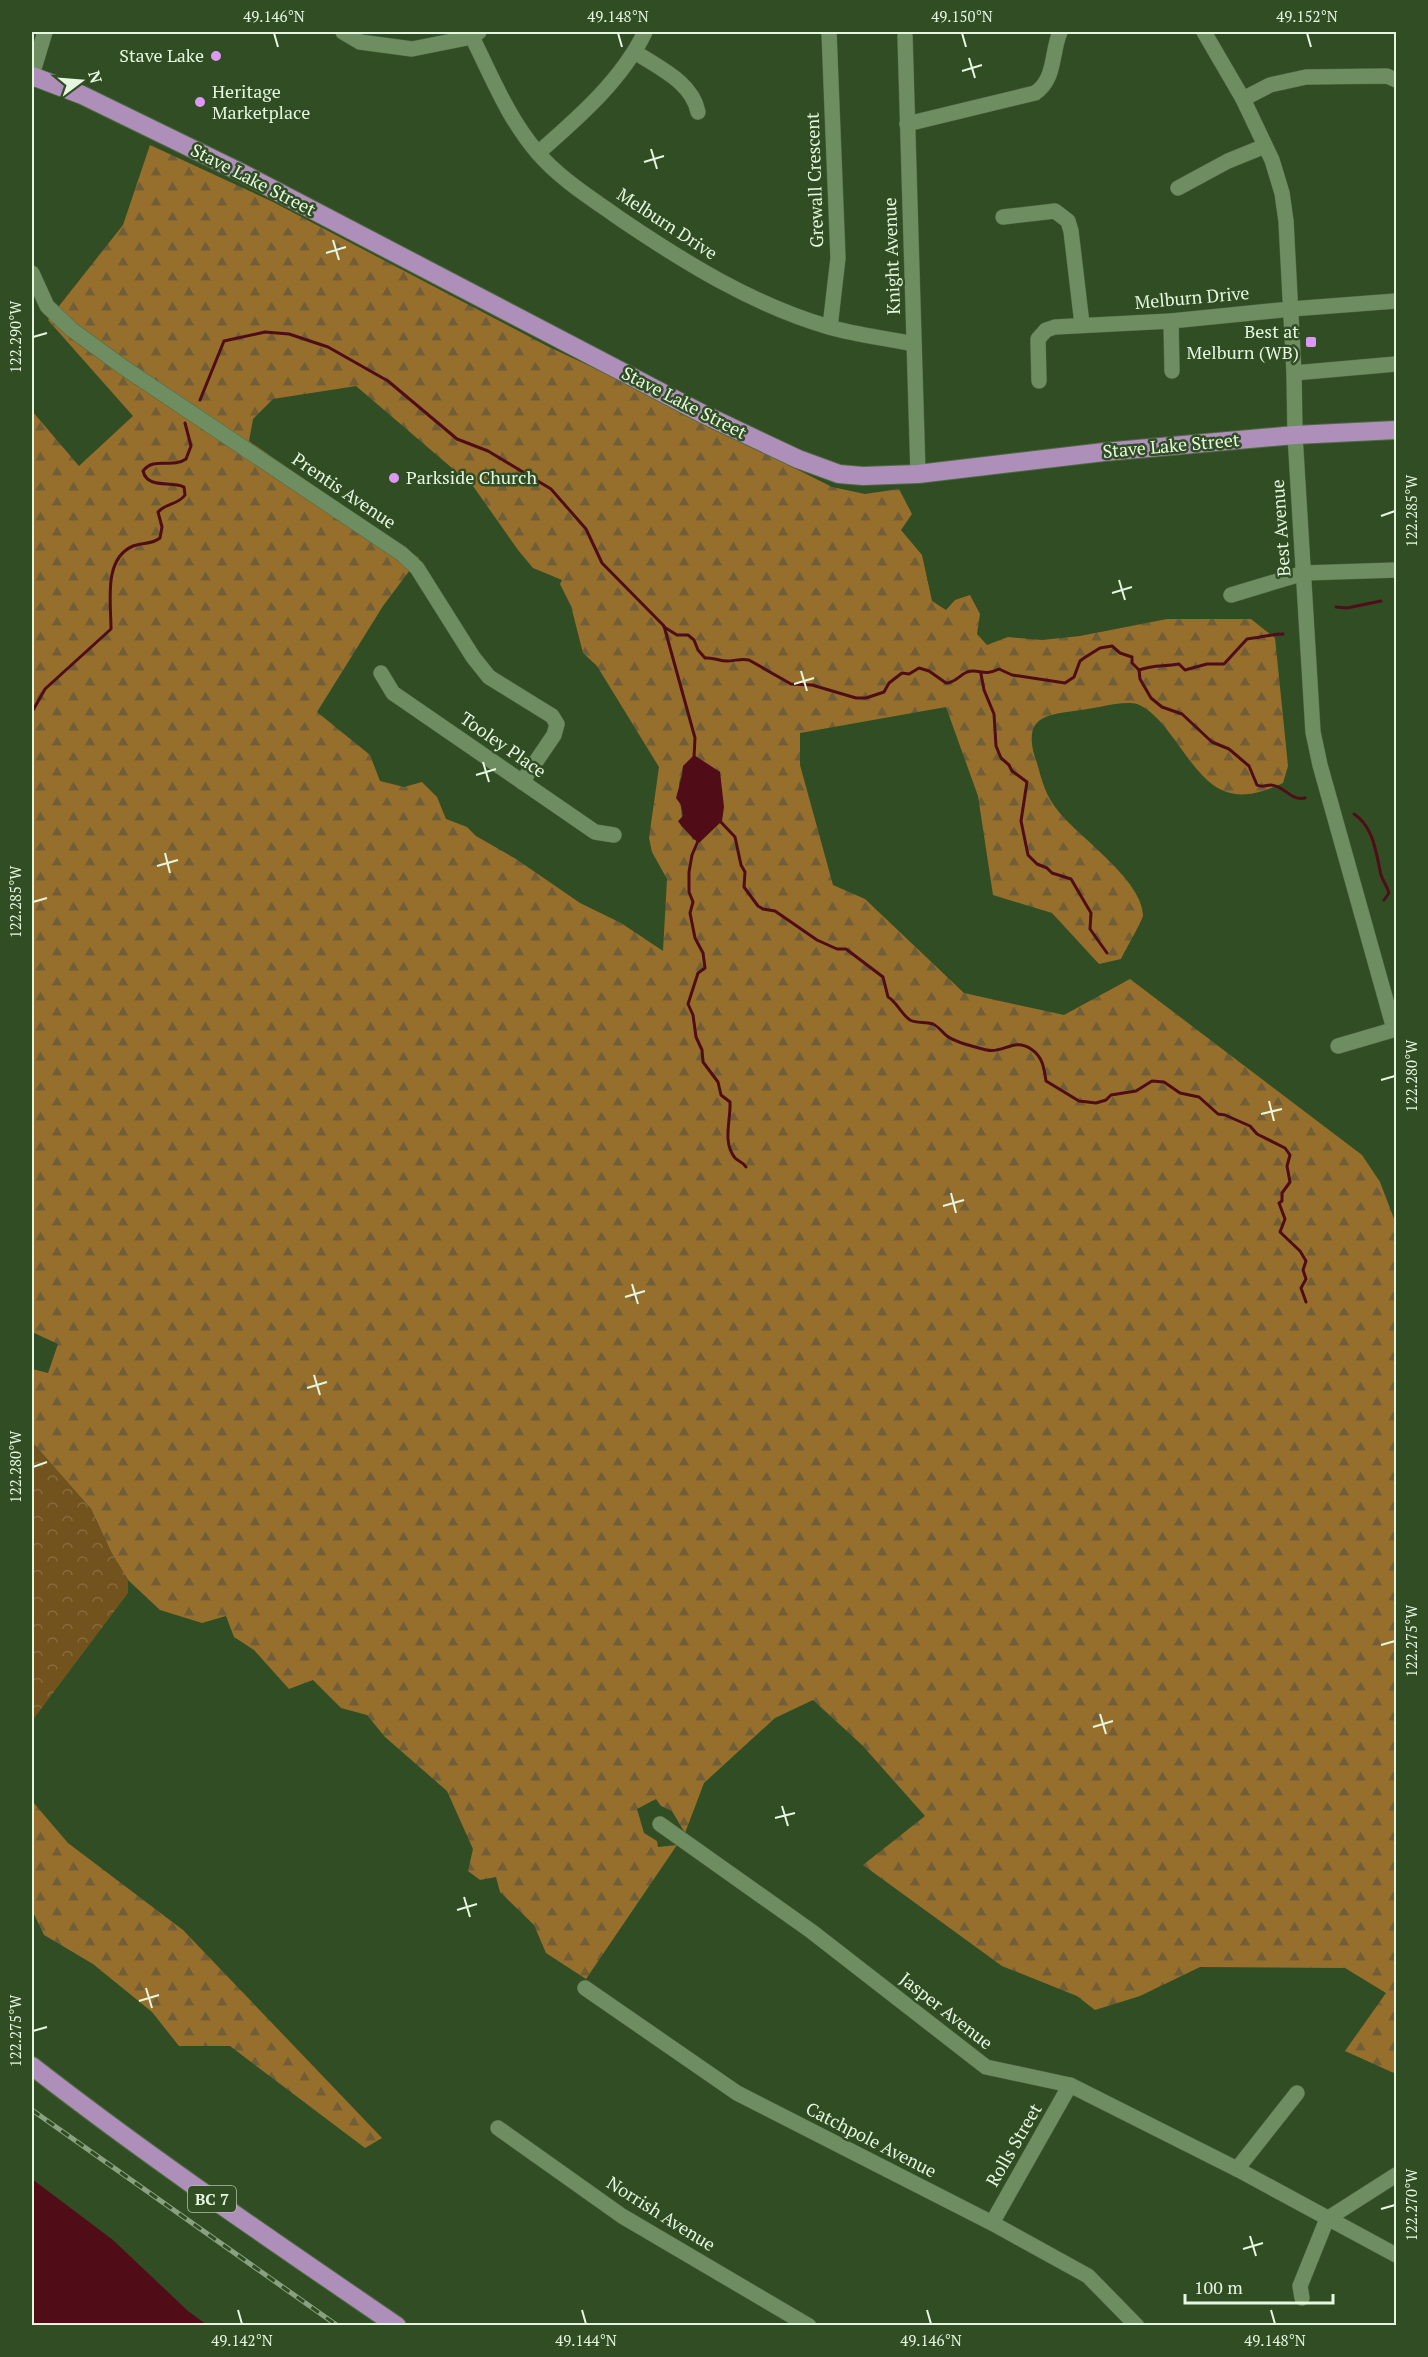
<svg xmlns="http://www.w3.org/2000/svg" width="1428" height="2357" viewBox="0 0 1428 2357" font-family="'PT Serif',serif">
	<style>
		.forest { fill: url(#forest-firs); fill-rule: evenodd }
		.park { fill: url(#park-crowns) }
		.water { fill: #500d18 }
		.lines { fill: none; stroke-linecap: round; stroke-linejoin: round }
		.stream { stroke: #500d18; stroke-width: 3 }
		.minor-casing { stroke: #516945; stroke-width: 16 }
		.major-casing { stroke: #516945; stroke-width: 20 }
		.minor { stroke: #6e8e61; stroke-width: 15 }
		.major { stroke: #ae8fb9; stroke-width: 18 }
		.rail-casing { stroke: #8aa180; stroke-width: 5 }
		.rail { stroke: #314d24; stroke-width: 3; stroke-dasharray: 9; stroke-linecap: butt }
		.ticks { fill: none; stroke: #e5f7df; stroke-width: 2 }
		.poi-dot { fill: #dc99f4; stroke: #314d24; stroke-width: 2 }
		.labels { text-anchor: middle; stroke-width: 5; stroke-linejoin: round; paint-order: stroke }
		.shield { fill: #314d24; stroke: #afc4a7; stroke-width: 1.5 }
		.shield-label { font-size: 16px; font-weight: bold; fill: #e5f7df }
		.poi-label { font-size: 18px; fill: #e5f7df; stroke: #314d24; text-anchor: end }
		.street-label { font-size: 18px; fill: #e5f7df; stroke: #314d24 }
		.neatline { fill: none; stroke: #e5f7df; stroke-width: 2 }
		.ticks-label { font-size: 15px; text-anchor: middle; fill: #e5f7df }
	</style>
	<defs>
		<pattern id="forest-firs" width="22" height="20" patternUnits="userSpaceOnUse" patternTransform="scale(1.5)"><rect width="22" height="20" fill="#976f2c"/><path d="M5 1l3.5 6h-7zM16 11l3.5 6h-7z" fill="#725e36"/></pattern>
		<pattern id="park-crowns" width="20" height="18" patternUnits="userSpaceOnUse" patternTransform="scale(1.5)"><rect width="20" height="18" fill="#72521d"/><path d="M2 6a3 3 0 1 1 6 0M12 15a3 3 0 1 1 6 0" fill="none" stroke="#866c3d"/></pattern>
	</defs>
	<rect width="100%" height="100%" fill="#314d24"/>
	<g class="forest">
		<path d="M 150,145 L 273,202 L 549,347 L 626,383 L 832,487 L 865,494 L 899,489 L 912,514 L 901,530 L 922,555 L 932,601 L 946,610 L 955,600 L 970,595 L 980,614 L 977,634 L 987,645 L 1008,637 L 1042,640 L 1080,636 L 1167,619 L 1251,619 L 1275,638 L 1288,766 L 1283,783 C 1219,814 1203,777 1168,731 C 1161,722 1149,708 1137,704 C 1122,700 1091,710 1074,711 C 1061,713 1041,714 1034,727 C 1029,737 1033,753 1037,763 C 1042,781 1046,797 1059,812 C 1080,838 1142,880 1143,915 C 1143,920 1124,952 1121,959 L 1099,964 L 1052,913 L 993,895 L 978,796 L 946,707 L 800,733 L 800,765 L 833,885 L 865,899 L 964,993 L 1064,1015 L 1130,979 L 1362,1155 L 1380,1182 L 1396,1224 L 1396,2074 L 1345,2051 L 1386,1993 L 1345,1968 L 1200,1967 L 1140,1996 L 1095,2010 L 1077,1996 L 1002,1966 L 863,1865 L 925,1816 L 862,1745 L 813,1700 L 775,1718 L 704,1783 L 685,1833 L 672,1811 L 661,1806 L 656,1799 L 637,1809 L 644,1833 L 657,1841 L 658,1847 L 677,1845 L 586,1979 L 546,1953 L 534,1925 L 500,1892 L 496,1877 L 480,1880 L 468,1871 L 473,1849 L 447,1791 L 385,1737 L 367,1715 L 341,1708 L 313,1680 L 289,1689 L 254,1650 L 234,1637 L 226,1616 L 202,1623 L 160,1610 L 128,1580 L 111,1552 L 91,1509 L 32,1442 L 32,1369 L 48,1373 L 58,1344 L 32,1332 L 32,1256 L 33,1246 L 32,1244 L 32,411 L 79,466 L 133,416 L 48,320 L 123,225 ZM 356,386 L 473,486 L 518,550 L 533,568 L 562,580 L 560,584 L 571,606 L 583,653 L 597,666 L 659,767 L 649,838 L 652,852 L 667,879 L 663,951 L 621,923 L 580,903 L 516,859 L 476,836 L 467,827 L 446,819 L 437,797 L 422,782 L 404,787 L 380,781 L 370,755 L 317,712 L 383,606 L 419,558 L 249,441 L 253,419 L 273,399 ZM 702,762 L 720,772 L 722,821 L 693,840 L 689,831 L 681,826 C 684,812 678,800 679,786 C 679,779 683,773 683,766 Z"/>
		<polygon points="32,1801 68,1843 183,1930 382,2138 365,2148 230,2046 179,2046 152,2012 93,1964 44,1935 32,1910"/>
	</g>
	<polygon class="park" points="32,1442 91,1509 111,1552 128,1580 128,1593 32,1721"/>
	<g class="water">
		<path d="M 694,755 L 720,772 L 724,807 L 722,821 L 699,843 C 694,840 681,826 678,821 L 683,816 L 681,805 L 676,798 L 682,776 L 683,766 Z"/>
		<polygon points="32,2179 113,2240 188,2311 207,2325 32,2325"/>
	</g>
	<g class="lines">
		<g class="stream">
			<polyline points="200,400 224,341 265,332 289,334 328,347 388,381 457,439 488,451 551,489 586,529 602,563 664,626 695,738 694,757"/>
			<polyline points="1336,607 1347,608 1381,601"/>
			<path d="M 664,627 L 677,635 L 688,635 L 694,640 L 698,650 L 705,658 C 714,657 719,661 727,661 C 735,661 741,658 749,660 L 791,684 L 812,685 L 856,698 L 866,698 L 884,692 L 889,683 L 902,673 L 909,674 L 919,668 L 929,671 L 946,683 C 955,683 958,676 967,672 C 979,668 983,677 999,669 L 1012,675 L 1065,683 L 1074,677 L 1080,661 L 1084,658 L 1100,648 L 1112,646 L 1120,653 L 1132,657 L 1132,663 L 1139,670 C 1155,664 1163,667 1179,664 L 1185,670 L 1207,664 L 1224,664 L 1247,639 C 1260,638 1269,634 1283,634"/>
			<path d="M 1139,670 L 1140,679 L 1151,698 L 1162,707 L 1182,714 L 1212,742 L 1229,749 L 1249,766 L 1257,785 C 1263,788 1265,785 1271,785 C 1285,786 1290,801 1305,798"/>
			<polyline points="981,674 984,690 994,714 996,746 1001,758 1009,765 1012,771 1027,782 1021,821 1028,855 1037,864 1047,868 1052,873 1071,879 1091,913 1090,929 1107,953"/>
			<path d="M 32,712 L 45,689 L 111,629 C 111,602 103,559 133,546 C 143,542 151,545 160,538 L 162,527 L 158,512 C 166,503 178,505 185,495 L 184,487 C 171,480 148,490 143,471 C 154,456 172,469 186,459 L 191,446 L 185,423"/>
			<path d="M 1354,814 C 1374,827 1376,853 1381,875 C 1383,881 1387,886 1389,893 L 1384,900"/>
			<path d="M 719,820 L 735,837 L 741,865 L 745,872 L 744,887 L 758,906 L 763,909 L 775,911 L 817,940 L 837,949 L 846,949 L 883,977 L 888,997 C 897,1002 901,1014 910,1020 C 917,1024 925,1021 933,1024 C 939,1027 942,1032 947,1036 C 956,1043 975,1047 987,1050 C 1003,1054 1014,1037 1031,1049 C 1043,1057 1044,1068 1046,1081 L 1079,1101 L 1096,1103 L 1106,1100 L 1111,1095 L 1136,1091 L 1152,1081 L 1164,1082 L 1180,1093 L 1199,1097 L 1218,1114 L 1225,1115 L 1250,1126 L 1257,1134 L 1285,1148 L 1290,1155 L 1287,1166 L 1290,1182 L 1282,1193 L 1282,1201 L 1279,1203 L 1285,1219 L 1280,1232 L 1300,1251 L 1306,1261 L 1303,1270 L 1306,1279 L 1301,1288 L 1306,1302"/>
			<path d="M 698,841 L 692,855 L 689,872 L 689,892 L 693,902 L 690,913 L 695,938 L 703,953 L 705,968 L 698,973 L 688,1004 L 693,1015 L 696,1037 L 702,1050 L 703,1062 L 718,1082 L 721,1095 L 730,1102 C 731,1120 722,1142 735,1158 C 739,1162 743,1162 746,1167"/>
		</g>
		<defs>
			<g id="minor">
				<polyline points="343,32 360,42 412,49 472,37 479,32"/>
				<polyline points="829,32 838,258 830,327"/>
				<polyline points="1204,32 1243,99 1272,160 1282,193 1286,221 1294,373 1295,435 1313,732 1320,765 1394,1029"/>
				<polyline points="905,36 918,474"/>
				<path d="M 472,37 C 492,77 508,118 537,152 C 560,179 591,198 619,218 C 684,262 753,305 829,327 C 856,335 886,338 914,344"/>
				<path d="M 635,52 C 659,68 692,82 698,112"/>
				<polyline points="32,75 45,32"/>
				<polyline points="1243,99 1270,85 1306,77 1387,76 1396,80"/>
				<path d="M 907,124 L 1035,93 C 1056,79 1051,53 1060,32"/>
				<path d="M 538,153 C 578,118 622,80 645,32"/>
				<polyline points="1178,188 1228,161 1265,146"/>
				<polyline points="1003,217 1055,211 1068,221 1071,231 1082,324"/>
				<polyline points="32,273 47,306 71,329 123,367 402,554 417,568 473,657 489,677 552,716 557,724 554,735 522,782"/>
				<polyline points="1171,321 1172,371"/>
				<polyline points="1294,373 1396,364"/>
				<polyline points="1039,381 1038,339 1046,330 1055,327 1171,321 1291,309 1396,301"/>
				<polyline points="1231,595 1304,573 1396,570"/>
				<polyline points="381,673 393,693 595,832 614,835"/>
				<polyline points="1338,1046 1396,1029"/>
				<polyline points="660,1824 811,1931 986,2067 1070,2085 1237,2169 1396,2255"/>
				<polyline points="585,1988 737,2093 992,2223 1088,2276 1137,2326"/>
				<polyline points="498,2128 622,2216 809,2326"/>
				<polyline points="1237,2169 1297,2093"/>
				<polyline points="992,2223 1070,2085"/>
				<polyline points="1302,2298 1300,2286 1327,2219 1396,2175"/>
			</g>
			<g id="major">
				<polyline points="32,76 82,95 240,172 703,414 798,459 839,474 863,476 918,474 1104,452 1295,435 1396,430"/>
				<path d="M 32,2066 C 150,2158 273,2241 397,2326"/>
			</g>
		</defs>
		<use href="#minor" class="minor-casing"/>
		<use href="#major" class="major-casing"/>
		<use href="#minor" class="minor"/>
		<use href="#major" class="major"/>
		<defs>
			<polyline id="rail" points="32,2110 338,2326"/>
		</defs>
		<use href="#rail" class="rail-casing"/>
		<use href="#rail" class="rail"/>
	</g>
	<path class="ticks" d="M 274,33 L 278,47M 618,33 L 622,47M 962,33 L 966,47M 1307,33 L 1311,47M 969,58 L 975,78M 962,71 L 982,65M 651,149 L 657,169M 644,162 L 664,156M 333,240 L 339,260M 326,253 L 346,247M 33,337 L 47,333M 1381,516 L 1395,511M 1119,580 L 1125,600M 1112,593 L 1132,587M 801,671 L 807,691M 794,684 L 814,678M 483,762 L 489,782M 476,775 L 496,769M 165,853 L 170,873M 157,866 L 178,860M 33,902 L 47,898M 1381,1080 L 1395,1076M 1269,1101 L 1274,1121M 1261,1114 L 1282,1109M 951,1193 L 956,1213M 943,1206 L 964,1200M 632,1284 L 638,1304M 625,1297 L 645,1291M 314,1375 L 320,1395M 307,1388 L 327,1382M 33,1467 L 47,1462M 1381,1645 L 1395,1641M 1100,1714 L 1106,1734M 1093,1727 L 1113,1721M 782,1806 L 788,1826M 775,1818 L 795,1813M 464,1897 L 470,1917M 457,1910 L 477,1904M 146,1988 L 152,2008M 139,2001 L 159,1995M 33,2031 L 47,2027M 1381,2209 L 1395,2205M 1250,2236 L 1256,2256M 1243,2249 L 1263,2243M 238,2310 L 242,2324M 582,2310 L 586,2324M 927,2310 L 931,2324M 1271,2310 L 1275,2324"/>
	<g class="poi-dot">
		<circle cx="216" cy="56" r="6"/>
		<circle cx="200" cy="102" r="6"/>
		<rect x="1305" y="336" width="12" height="12" rx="3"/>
		<circle cx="394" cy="478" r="6"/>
	</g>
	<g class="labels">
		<rect class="shield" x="188" y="2186" width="48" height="26" rx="4.5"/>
		<g class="shield-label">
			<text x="212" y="2205">BC 7</text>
		</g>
		<g class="poi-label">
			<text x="204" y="62">Stave Lake</text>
			<text x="212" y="98" text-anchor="start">Heritage<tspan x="212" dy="21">Marketplace</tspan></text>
			<text x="1299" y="338">Best at<tspan x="1299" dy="21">Melburn (WB)</tspan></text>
			<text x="406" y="484" text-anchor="start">Parkside Church</text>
		</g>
		<g class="street-label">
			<text transform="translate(253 180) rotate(27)" y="6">Stave Lake Street</text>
			<text transform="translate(815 180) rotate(-92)" y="6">Grewall Crescent</text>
			<text transform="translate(667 224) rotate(33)" y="6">Melburn Drive</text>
			<text transform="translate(892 256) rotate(-92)" y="6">Knight Avenue</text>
			<text transform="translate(1192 298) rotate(-5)" y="6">Melburn Drive</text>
			<text transform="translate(684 403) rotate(27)" y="6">Stave Lake Street</text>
			<text transform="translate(1171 446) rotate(-5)" y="6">Stave Lake Street</text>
			<text transform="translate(344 491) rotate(34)" y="6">Prentis Avenue</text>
			<text transform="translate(1281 528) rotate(-94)" y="6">Best Avenue</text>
			<text transform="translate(503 745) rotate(35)" y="6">Tooley Place</text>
			<text transform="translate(946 2011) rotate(38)" y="6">Jasper Avenue</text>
			<text transform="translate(871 2140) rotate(27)" y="6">Catchpole Avenue</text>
			<text transform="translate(1014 2145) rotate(-60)" y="6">Rolls Street</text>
			<text transform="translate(661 2214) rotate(32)" y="6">Norrish Avenue</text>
		</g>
	</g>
	<rect width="1428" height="2357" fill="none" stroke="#314d24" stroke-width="66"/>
	<g transform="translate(81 81) rotate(74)" stroke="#314d24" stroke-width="4.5" paint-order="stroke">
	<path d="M0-4.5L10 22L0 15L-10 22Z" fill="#e5f7df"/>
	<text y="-9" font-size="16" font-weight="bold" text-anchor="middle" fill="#e5f7df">N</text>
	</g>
	<path d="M1185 2294v9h148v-9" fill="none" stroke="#e5f7df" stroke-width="3"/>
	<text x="1194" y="2294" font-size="18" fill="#e5f7df" stroke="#314d24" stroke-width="4.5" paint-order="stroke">100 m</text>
	<rect x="33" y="33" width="1362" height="2291" class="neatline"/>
	<g class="ticks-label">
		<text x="274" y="22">49.146°N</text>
		<text x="618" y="22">49.148°N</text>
		<text x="962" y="22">49.150°N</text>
		<text x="1307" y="22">49.152°N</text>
		<text transform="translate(16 337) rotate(-90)" y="5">122.290°W</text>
		<text transform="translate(1412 511) rotate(-90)" y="5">122.285°W</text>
		<text transform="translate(16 902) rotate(-90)" y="5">122.285°W</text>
		<text transform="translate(1412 1076) rotate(-90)" y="5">122.280°W</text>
		<text transform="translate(16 1467) rotate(-90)" y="5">122.280°W</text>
		<text transform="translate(1412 1641) rotate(-90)" y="5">122.275°W</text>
		<text transform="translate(16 2031) rotate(-90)" y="5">122.275°W</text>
		<text transform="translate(1412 2205) rotate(-90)" y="5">122.270°W</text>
		<text x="242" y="2346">49.142°N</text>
		<text x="586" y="2346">49.144°N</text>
		<text x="931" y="2346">49.146°N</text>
		<text x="1275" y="2346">49.148°N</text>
	</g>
</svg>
